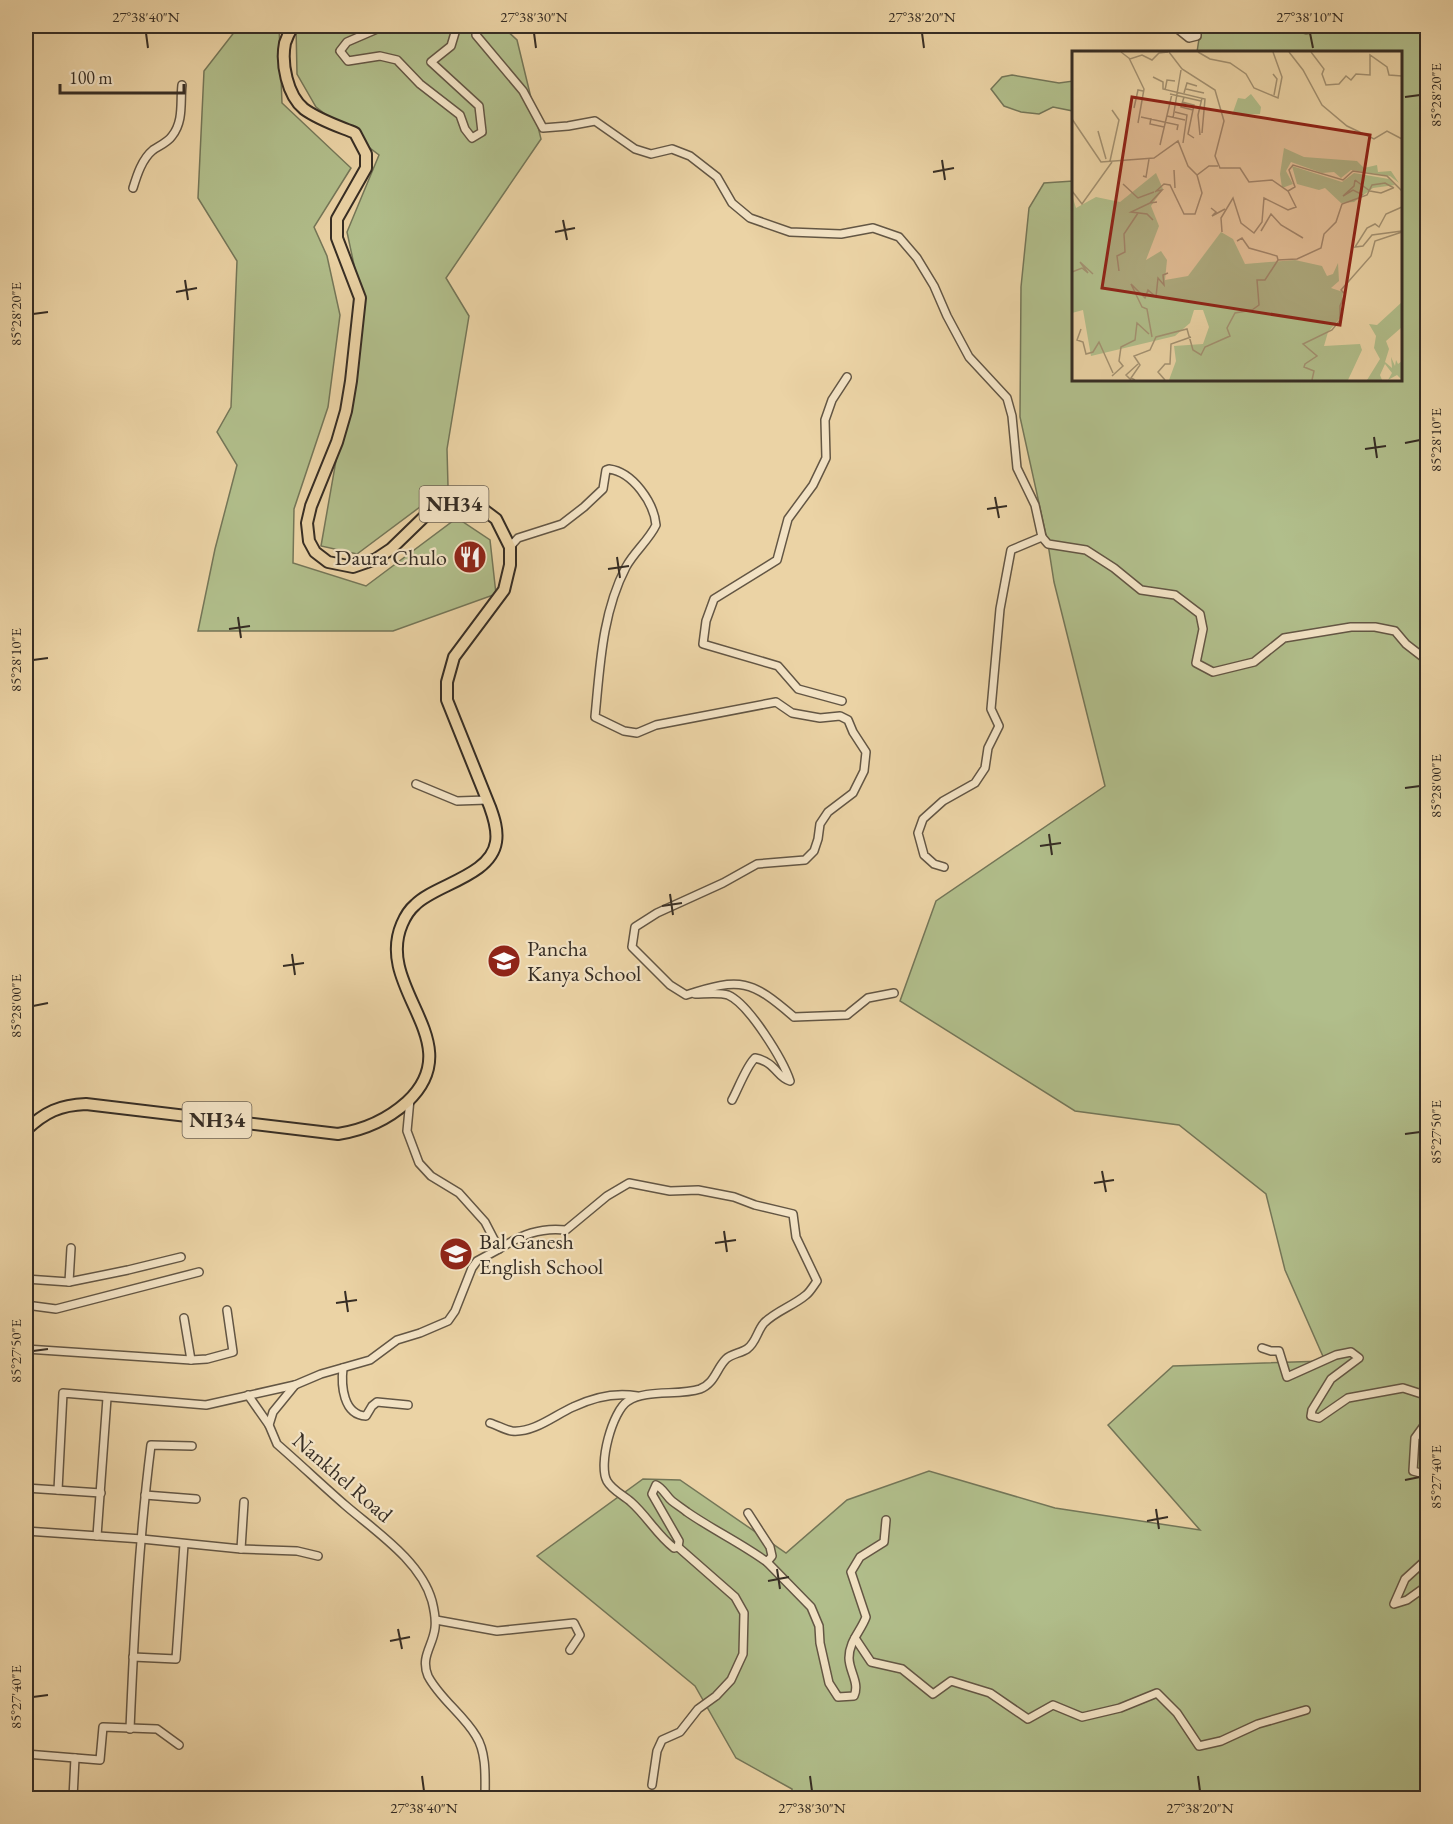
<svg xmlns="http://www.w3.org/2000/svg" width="1453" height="1824" viewBox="0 0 1453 1824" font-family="'EB Garamond',serif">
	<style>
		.green { fill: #b1be8b; stroke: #747658; stroke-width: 1.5 }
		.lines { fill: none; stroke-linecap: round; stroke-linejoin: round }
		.minor-casing { stroke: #635644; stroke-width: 10 }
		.trunk-casing { stroke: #362d24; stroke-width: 14 }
		.minor { stroke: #f2e2c4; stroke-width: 7 }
		.trunk { stroke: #ebd3a5; stroke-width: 10 }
		.ticks { fill: none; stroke: #362d24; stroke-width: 2 }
		.labels { text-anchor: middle; stroke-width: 4.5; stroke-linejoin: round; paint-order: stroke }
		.shield { fill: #f2e2c4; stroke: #6e6354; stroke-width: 1.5 }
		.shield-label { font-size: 21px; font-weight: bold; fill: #362d24 }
		.poi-label { font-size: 22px; fill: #362d24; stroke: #f2e2c4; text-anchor: start }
		.street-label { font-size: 22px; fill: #362d24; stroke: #f2e2c4 }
		.inset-road { fill: none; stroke: #a39171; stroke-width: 1.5 }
		.view { fill: #8f2418; fill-opacity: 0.15; stroke: #8f2418; stroke-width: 3 }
		.inset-edge { fill: none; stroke: #362d24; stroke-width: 3 }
		.neatline { fill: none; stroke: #362d24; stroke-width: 2 }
		.ticks-label { font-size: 15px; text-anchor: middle; fill: #362d24 }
	</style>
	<rect width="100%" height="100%" fill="#ebd3a5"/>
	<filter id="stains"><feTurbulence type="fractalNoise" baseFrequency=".00333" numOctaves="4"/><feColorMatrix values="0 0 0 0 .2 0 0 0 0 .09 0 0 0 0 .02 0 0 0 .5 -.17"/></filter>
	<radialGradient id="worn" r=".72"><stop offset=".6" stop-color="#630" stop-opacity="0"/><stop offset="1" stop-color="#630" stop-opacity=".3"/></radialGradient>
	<g class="green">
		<polygon points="239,26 279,26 282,103 351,168 314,227 327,256 340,315 328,407 294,509 293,563 366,586 457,518 490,540 496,594 393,631 198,631 215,549 237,465 217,432 231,407 237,261 198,198 204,71"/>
		<polygon points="296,26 502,26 517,40 541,139 446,278 469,316 447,449 448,486 357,554 321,546 363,307 347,232 379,155 316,107 297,74"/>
		<polygon points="1201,26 1278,26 1306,34 1362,26 1427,26 1427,1798 792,1798 792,1789 736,1758 695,1686 537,1556 643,1479 680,1480 786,1553 847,1500 929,1471 1055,1508 1200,1530 1108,1425 1173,1366 1325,1361 1285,1270 1266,1194 1179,1125 1075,1111 900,1001 936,901 1105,786 1054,582 1048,544 1020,417 1021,287 1029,208 1044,183 1073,181 1074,380 1400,380 1400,52 1197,52"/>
		<polygon points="1012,75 1059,83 1073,81 1073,111 1053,107 1039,114 1021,112 1004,106 991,89 1002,77"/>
	</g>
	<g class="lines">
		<defs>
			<g id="minor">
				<polyline points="384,26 347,42 340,51 348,61 380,56 397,60 420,84 460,115 465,129 472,138 482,132 479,106 431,62 451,46 457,26"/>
				<polyline points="477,26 476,35 523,91 543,128 568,126 595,121 635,149 651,154 672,149 690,156 717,177 732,203 750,218 790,232 841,234 873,228 899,237 917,258 934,286 947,316 969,357 1007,398 1012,416 1017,468 1035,505 1042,537 1011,550 1000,609 991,709 999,726 988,748 985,768 975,783 943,801 923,819 918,833 924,855 934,864 944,867"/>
				<polyline points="1174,26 1189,38 1197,36 1197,26"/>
				<polyline points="1300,26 1307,28 1322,26"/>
				<path d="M 133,188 C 137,175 142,159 153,150 C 159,146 168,142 172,136 C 184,121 180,102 182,85"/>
				<polyline points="1042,537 1048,544 1086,550 1114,568 1141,590 1175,595 1200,614 1203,629 1196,663 1213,672 1254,662 1284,638 1351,627 1375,627 1395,631 1406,644 1428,661"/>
				<path d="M 510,547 L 518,538 L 562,524 L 584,507 L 603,489 L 606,470 L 609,469 C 633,472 654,503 656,525 C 649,540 634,552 626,567 C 602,613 600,666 595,717 L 624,731 L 637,733 L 656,725 L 776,702 L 792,713 L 820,718 L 840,716 L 848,720 L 853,732 L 866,752 L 864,771 L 853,793 L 828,812 L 820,824 L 818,839 L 814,851 L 805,860 L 757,864 L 723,883 L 657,913 L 635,927 L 632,947 L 670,985 L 686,995 C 741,977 751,980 794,1017 L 847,1015 L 868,998 L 894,993"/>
				<polyline points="842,701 798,689 778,666 703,644 706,621 714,599 777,560 788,519 813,485 826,458 825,420 832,400 847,377"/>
				<polyline points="416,784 457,801 487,800"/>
				<path d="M 695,994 C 704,994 719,992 728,995 C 749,1004 783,1060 790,1081 C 777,1078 776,1062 755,1058 C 747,1065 738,1089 732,1100"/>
				<path d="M 410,1099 L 407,1131 L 419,1163 L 431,1176 L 459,1193 L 485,1222 L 499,1249 L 477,1261 L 472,1268 L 455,1311 L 448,1321 L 420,1333 L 397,1340 L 370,1360 L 321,1374 L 295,1385 L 273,1412 L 269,1425 L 277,1444 C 300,1464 322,1485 345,1505 C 375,1531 421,1561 432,1601 C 434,1609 436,1620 435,1628 C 433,1646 420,1657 428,1676 C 440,1699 463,1714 476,1736 C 487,1753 485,1779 485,1798"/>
				<path d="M 499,1249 C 521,1235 540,1227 566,1230 L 607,1196 L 629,1183 L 670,1191 L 698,1190 L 734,1197 L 755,1205 L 793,1214 L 796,1237 L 817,1281 C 814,1285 810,1292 806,1295 C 793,1306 776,1311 764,1323 C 757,1331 756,1343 747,1349 C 741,1353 731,1354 726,1359 C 716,1369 715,1383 700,1389 C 679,1396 646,1389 628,1401 C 612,1411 598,1465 607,1481 C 612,1490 623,1495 631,1502 C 647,1516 657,1535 674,1548 L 678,1547 L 679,1541 L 652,1494 L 656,1485 C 663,1488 666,1496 672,1501 C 677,1505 682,1508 687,1512 C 713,1530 741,1543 767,1562 L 772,1556 L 770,1547 L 748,1513"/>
				<polyline points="26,1279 69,1282 128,1270 181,1257"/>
				<polyline points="69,1282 71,1248"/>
				<polyline points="26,1305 56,1309 199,1272"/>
				<polyline points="184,1318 191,1360"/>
				<polyline points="1262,1348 1271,1351 1279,1351 1287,1377 1336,1355 1351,1352 1359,1358 1331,1379 1312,1410 1311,1416 1319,1418 1348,1398 1403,1388 1428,1396"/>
				<polyline points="26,1349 191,1360 207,1359 233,1352 227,1310"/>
				<path d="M 343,1368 C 341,1385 343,1415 366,1416 L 372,1406 L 377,1402 L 408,1405"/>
				<polyline points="248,1395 269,1425"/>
				<polyline points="1428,1420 1415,1438 1413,1471 1428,1475"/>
				<path d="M 490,1423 C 497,1425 505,1430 512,1431 C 534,1433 555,1415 573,1407 C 594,1397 615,1392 637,1396"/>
				<polyline points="26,1488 101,1493"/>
				<polyline points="58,1490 63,1393 206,1405 295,1385"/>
				<polyline points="145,1495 196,1499"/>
				<polyline points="26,1531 142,1539 241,1549 297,1551 318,1556"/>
				<polyline points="97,1536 107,1398"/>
				<polyline points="241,1549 244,1502"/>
				<polyline points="1428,1558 1405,1579 1394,1604 1407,1600 1428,1585"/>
				<path d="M 767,1562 L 811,1607 L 819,1626 L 820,1643 L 829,1683 L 838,1697 L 854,1696 C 860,1683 849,1671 849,1658 C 849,1641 861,1631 866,1617 L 851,1572 L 860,1557 L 884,1542 L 886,1520"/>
				<polyline points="436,1620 497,1631 574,1623 580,1635 570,1650"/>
				<polyline points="855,1638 871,1662 902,1669 933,1694 951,1681 990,1693 1028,1719 1053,1705 1082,1717 1120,1708 1157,1693 1177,1713 1199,1746 1221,1741 1258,1724 1306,1710"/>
				<polyline points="133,1657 176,1659 184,1544"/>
				<path d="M 130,1729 C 134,1634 139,1539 151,1445 L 192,1446"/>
				<polyline points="26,1754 100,1760 103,1727 157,1729 179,1745"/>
				<polyline points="652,1785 657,1751 662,1740 680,1732 698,1709 716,1696 731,1680 743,1654 744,1613 735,1597 678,1547"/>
				<polyline points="26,1795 73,1797"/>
				<polyline points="73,1798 75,1758"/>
			</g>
			<path id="trunk" d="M 26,1130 C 45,1112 60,1105 86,1104 L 338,1134 C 364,1130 387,1120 407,1102 C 471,1042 374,989 402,924 C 405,917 409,910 415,905 C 434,885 491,876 496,842 C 498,830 494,818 490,807 L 447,700 L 447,682 L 454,657 L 504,590 L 510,565 L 510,547 L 496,519 L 484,510 L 471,504 L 457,503 L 440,508 L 426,515 L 391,549 L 376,559 L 353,567 L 328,562 L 315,552 L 309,541 L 307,523 L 311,506 L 337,442 L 346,411 L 351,381 L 360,298 L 337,238 L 337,219 L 366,168 L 366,154 L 355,133 C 338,126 319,120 304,109 C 287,95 281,63 285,43 C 287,37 290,31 293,26"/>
		</defs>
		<use href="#minor" class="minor-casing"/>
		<use href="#trunk" class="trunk-casing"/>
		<use href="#minor" class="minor"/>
		<use href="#trunk" class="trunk"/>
	</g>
	<path class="ticks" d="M 146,33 L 148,48M 534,33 L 536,48M 922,33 L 924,48M 1310,33 L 1313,48M 1405,97 L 1420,95M 942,160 L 945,180M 933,172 L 954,168M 563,220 L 567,240M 555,232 L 575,228M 185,280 L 188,300M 176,292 L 197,288M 33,314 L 48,312M 1374,437 L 1377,458M 1405,443 L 1420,440M 1365,449 L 1386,446M 995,497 L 999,518M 987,509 L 1007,506M 617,557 L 620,578M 608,569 L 629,566M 238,617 L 241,638M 229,629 L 250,626M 33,660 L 48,658M 1405,788 L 1420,786M 1049,834 L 1052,855M 1040,846 L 1061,843M 670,894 L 673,915M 662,906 L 682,903M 292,954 L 295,975M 283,966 L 304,963M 33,1006 L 48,1003M 1405,1134 L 1420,1132M 1102,1171 L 1106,1192M 1094,1183 L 1114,1180M 724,1231 L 727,1252M 715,1243 L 736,1240M 345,1291 L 348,1312M 336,1303 L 357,1300M 33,1351 L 48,1349M 1405,1480 L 1420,1477M 1156,1509 L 1159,1529M 1147,1521 L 1168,1517M 777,1569 L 780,1589M 768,1581 L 789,1577M 398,1629 L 402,1649M 390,1641 L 410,1637M 33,1697 L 48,1695M 422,1776 L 424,1791M 810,1776 L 812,1791M 1198,1776 L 1200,1791"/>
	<defs>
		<symbol id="restaurant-disc" viewBox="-11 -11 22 22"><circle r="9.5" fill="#8f2418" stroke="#f2e2c4"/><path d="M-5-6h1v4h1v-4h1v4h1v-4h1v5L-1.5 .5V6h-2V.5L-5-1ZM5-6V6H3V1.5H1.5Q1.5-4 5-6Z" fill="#fff"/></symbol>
		<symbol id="school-disc" viewBox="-11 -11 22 22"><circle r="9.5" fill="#8f2418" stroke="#f2e2c4"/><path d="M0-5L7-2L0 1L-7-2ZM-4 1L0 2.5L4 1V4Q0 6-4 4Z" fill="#fff"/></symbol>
	</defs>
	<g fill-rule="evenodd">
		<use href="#restaurant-disc" x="451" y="538" width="38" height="38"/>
		<use href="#school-disc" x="485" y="942" width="38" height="38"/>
		<use href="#school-disc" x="437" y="1235" width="38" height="38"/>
	</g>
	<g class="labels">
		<g class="shield">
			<rect x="419.5" y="486" width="69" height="36" rx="4.5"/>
			<rect x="182.5" y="1102" width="69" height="36" rx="4.5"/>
		</g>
		<g class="shield-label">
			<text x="454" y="511">NH34</text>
			<text x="217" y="1127">NH34</text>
		</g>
		<g class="poi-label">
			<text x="447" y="565" text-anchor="end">Daura Chulo</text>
			<text x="527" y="956">Pancha<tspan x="527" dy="25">Kanya School</tspan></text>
			<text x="479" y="1249">Bal Ganesh<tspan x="479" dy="25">English School</tspan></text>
		</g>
		<g class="street-label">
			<text transform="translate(343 1477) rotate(41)" y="8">Nankhel Road</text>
		</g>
	</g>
	<g transform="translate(1072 51)">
		<rect width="330" height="330" fill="#ebd3a5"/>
		<path d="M 179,43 L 189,56 L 188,63 L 160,64 L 166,47 L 173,48 ZM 212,97 L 232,106 L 285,110 L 292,117 L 305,114 L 306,121 L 319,120 L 327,132 L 318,125 L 279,119 L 269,127 L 262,121 L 250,122 L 219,111 L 214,120 L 221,133 L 210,137 L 208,123 ZM 220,115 L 270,131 L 282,122 L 317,128 L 323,134 L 301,137 L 282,151 L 269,152 L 253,137 L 247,139 L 225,133 ZM 84,122 L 91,138 L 79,155 L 87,175 L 74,209 L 89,200 L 95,209 L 93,229 L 116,225 L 149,181 L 161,188 L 173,213 L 223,209 L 250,215 L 255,225 L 261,223 L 266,212 L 267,230 L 259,237 L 271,241 L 268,267 L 256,281 L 252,295 L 288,293 L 290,299 L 276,329 L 97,329 L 104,310 L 102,295 L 131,293 L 137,276 L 131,259 L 122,259 L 118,272 L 103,285 L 19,305 L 11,259 L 0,262 L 0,144 L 4,157 L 24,146 L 48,151 ZM 330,251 L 330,276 L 314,290 L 317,298 L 313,311 L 320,317 L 319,306 L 323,315 L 324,309 L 326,313 L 330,310 L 330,329 L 325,324 L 316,329 L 320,322 L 313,313 L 308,324 L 310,329 L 295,329 L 308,308 L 302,297 L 304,285 L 297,273 L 305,274 Z" fill="#b1be8b"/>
		<path class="inset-road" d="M 49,1 L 58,8 L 70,4 L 80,9 L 87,2 L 96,1M 97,1 L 110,18 L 143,39 L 152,70 L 143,105 L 148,117 L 168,117 L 177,131 L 200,129 L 216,140 L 223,136 L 217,119 L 221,114 L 271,129 L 281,120 L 315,125 L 330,140M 126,1 L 138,8 L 158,12 L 174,23 L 182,37 L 206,47 L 210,26 L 201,1M 217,1 L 231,19 L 250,54 L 275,75 L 302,88 L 315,80 L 330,88M 239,1 L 252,18 L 250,23 L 254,34 L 267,33 L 274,25 L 279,29 L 284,23 L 298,24 L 298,4 L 315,16 L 317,24 L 330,25M 57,7 L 72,38 L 66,72M 201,23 L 205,28 L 202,44M 81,26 L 91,31 L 91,38 L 133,48 L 130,82M 114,38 L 132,42M 93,39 L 95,29 L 103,30M 112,42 L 115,32 L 125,35M 98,43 L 129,50M 112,46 L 109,56 L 121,59M 110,51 L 122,54 L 116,83 L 122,87M 62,57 L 66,39 L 71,40M 103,61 L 115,64 L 111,92M 95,65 L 113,69M 69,66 L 106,74 L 105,79M 79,67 L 78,73 L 92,76M 101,67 L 109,19M 0,68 L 29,111 L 82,107 L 106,90 L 116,115 L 125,124 L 137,115 L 146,115M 26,80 L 34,108M 128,84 L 126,64 L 130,47M 88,94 L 100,43M 38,110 L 47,69 L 40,59M 102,119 L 103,137M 71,125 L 74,126 L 77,108M 283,129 L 298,140 L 309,142 L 321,137M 283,129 L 282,135 L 271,145 L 281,139 L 291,144M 51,133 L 66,147 L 82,141M 0,140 L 10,153 L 40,111M 84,140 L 90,139 L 78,152 L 85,151M 83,141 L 92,133 L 98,134 L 112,163 L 123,163 L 130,142 L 125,124M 78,152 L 59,161 L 75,163 L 81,169M 330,156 L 314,163 L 307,176 L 303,173 L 295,177 L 283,196 L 291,195 L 300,184 L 330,180M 139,157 L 144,161 L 140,165 L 153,158M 189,180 L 199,163 L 209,174 L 231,187M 150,181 L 149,167 L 161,147 L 169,172 L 182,182 L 190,171 L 192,147 L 216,159 L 224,156 L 216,140M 165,190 L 170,187 L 177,197 L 205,205 L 206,209 L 225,208 L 249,197 L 252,183 L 264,171 L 270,153 L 295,144 L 300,134 L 313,132 L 322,137M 47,220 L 45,205 L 53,201 L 52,183 L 66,162M 0,221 L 10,217 L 16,222 L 8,211 L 21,223M 9,278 L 5,289 L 11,291 L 14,303 L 21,301 L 27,291 L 41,322M 80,286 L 75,258 L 70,256 L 59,233 L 73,247 L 76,239 L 84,246 L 86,227 L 92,234 L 91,224 L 96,222M 40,325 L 51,315 L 47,310 L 49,296 L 63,289 L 65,272 L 77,283M 59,329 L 54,324 L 66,313M 63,329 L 59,327 L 68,314 L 62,305 L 78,299 L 84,286 L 115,278 L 121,299 L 129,304 L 133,296 L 158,285 L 155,277 L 163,262 L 180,259 L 187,254 L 185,229 L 193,229 L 206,209M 93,329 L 86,321 L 93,313 L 98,313 L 99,293 L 119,286M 240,329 L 242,320 L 232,316 L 233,313 L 245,305 L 231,293 L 260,279 L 268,269 L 268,255 L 273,243 L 269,239 L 299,205 L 303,190 L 330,181"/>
		<path class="view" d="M 60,46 L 298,84 L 268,274 L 30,237 Z"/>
		<rect width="330" height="330" class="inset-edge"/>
	</g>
	<rect width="1453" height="1824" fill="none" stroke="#ebd3a5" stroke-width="66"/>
	<path d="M60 84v9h124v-9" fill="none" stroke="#362d24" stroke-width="3"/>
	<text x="69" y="84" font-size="18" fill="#362d24" stroke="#f2e2c4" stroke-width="4.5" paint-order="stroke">100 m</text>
	<rect x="33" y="33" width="1387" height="1758" class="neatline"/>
	<g class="ticks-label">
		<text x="146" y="22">27°38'40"N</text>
		<text x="534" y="22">27°38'30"N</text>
		<text x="922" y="22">27°38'20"N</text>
		<text x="1310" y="22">27°38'10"N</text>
		<text transform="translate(1436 95) rotate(-90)" y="5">85°28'20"E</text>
		<text transform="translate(16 314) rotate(-90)" y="5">85°28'20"E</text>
		<text transform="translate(1436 440) rotate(-90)" y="5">85°28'10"E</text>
		<text transform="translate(16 660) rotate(-90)" y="5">85°28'10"E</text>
		<text transform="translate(1436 786) rotate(-90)" y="5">85°28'00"E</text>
		<text transform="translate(16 1006) rotate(-90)" y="5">85°28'00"E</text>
		<text transform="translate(1436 1132) rotate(-90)" y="5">85°27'50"E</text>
		<text transform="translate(16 1351) rotate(-90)" y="5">85°27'50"E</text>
		<text transform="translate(1436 1477) rotate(-90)" y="5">85°27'40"E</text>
		<text transform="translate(16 1697) rotate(-90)" y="5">85°27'40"E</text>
		<text x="424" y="1813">27°38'40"N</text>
		<text x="812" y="1813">27°38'30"N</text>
		<text x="1200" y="1813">27°38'20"N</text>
	</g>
	<rect width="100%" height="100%" filter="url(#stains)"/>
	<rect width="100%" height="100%" fill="url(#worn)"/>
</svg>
